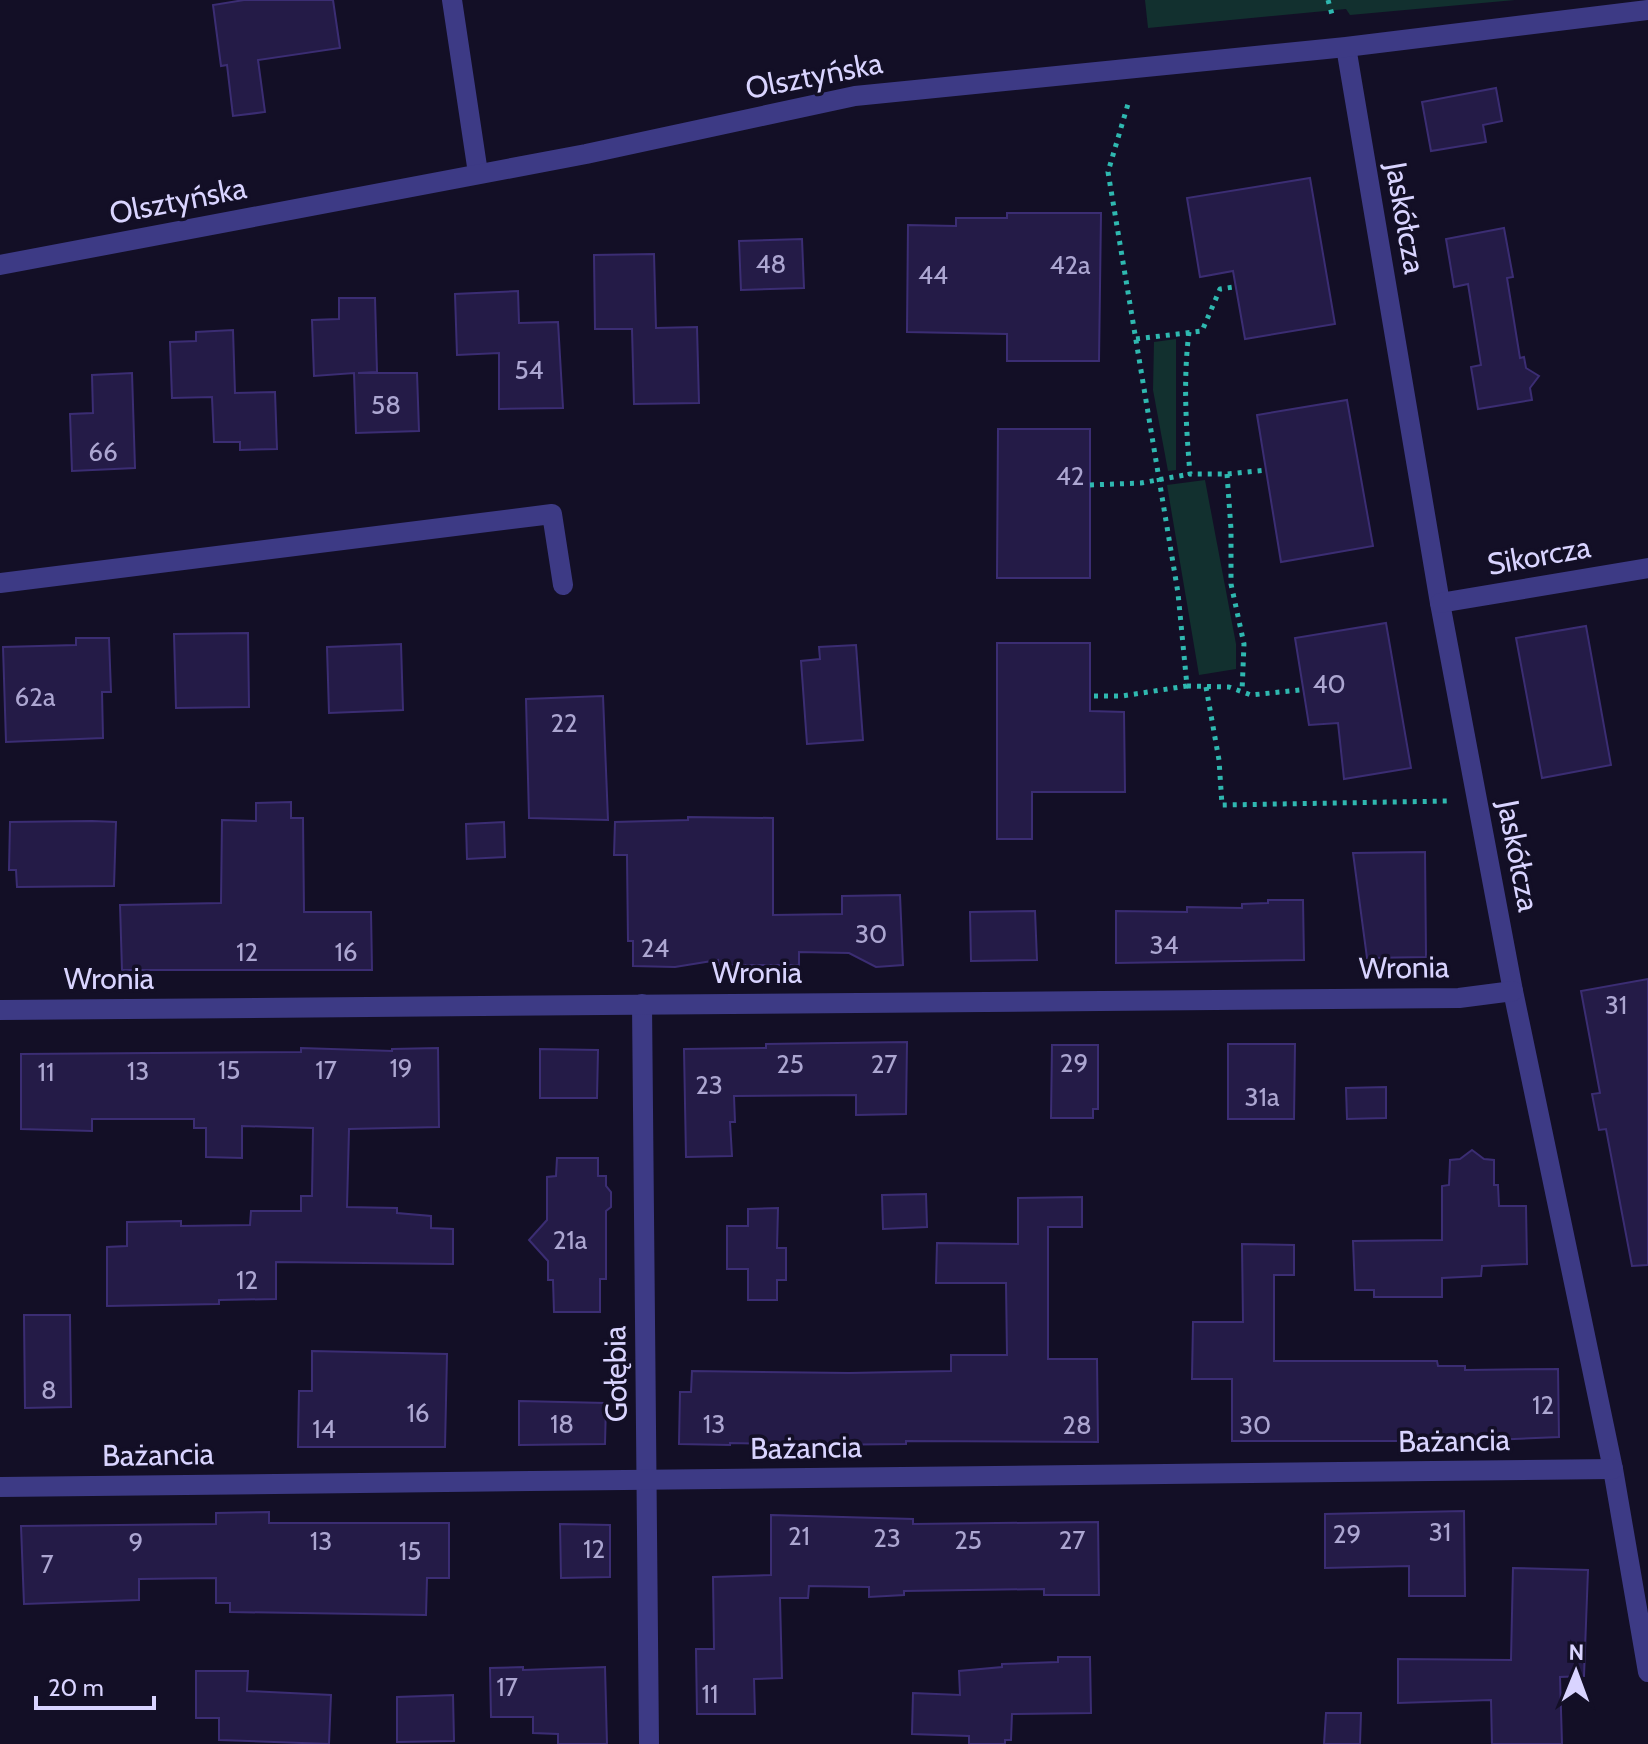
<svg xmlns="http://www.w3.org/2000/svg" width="1648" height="1744" viewBox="0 0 1648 1744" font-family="Cabin,sans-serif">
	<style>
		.green { fill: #12302f }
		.building { fill: #241b47; stroke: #3b2d73; stroke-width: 2 }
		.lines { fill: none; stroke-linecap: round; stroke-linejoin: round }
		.path { stroke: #2fb8b0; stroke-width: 5; stroke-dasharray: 4 6; stroke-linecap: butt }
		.lane { stroke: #3d3a85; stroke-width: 20 }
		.street { stroke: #3d3a85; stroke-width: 20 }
		.labels { text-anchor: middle; stroke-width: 7; stroke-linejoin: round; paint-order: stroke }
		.number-label { font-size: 26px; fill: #aca6d1 }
		.street-label { font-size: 30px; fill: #d9d4ff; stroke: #130f26 }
	</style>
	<rect width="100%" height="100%" fill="#130f26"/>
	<g class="green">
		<polygon points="1145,0 1515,0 1350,15 1346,9 1148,28"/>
		<polygon points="1176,339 1176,470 1168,471 1153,390 1154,342"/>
		<polygon points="1205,480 1236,644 1236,669 1199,675 1167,485"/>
	</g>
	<g class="building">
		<polygon points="244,0 333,0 340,48 258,60 265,112 233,116 227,65 221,66 213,5"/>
		<polygon points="1496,88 1502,121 1483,125 1486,142 1431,151 1422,102"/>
		<polygon points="1310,178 1335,324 1245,339 1233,271 1200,277 1187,198"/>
		<polygon points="1007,213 1101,213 1099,361 1007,361 1007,334 907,332 908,225 956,226 956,218 1007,218"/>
		<polygon points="1504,228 1513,277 1507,278 1520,358 1524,357 1526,368 1539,376 1530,388 1532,400 1478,409 1471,367 1481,365 1468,284 1454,287 1446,239"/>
		<polygon points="802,239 804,288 741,290 739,241"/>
		<polygon points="654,254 656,328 697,327 699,403 634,404 632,329 595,329 594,255"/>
		<polygon points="518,291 519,323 558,322 563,408 499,409 499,353 457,355 455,294"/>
		<polygon points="339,298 375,298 377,372 358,373 417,373 419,431 356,433 354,373 314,376 312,320 339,319"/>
		<polygon points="233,330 235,393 275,392 277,449 240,450 240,442 214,442 212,397 172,398 170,342 196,341 196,332"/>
		<polygon points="132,373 135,468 72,471 70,414 93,413 92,375"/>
		<polygon points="1347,400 1373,546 1281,562 1257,415"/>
		<polygon points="998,429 1090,429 1090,578 997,578"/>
		<polygon points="1386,623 1411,768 1344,779 1338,723 1309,725 1295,638"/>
		<polygon points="1586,626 1611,765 1542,778 1516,638"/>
		<polygon points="248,633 249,707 176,708 174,634"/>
		<polygon points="76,638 109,638 111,692 102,692 103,738 6,742 3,647 76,645"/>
		<polygon points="997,643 1090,643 1090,711 1124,712 1125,792 1032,792 1032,839 997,839"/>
		<polygon points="401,644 403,710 329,713 327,647"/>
		<polygon points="856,645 863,740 807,744 801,661 820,659 819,647"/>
		<polygon points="603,696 608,820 529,818 526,699"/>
		<polygon points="291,802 291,818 303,818 304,912 371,912 372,970 122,970 120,905 221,903 222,820 256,821 256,803"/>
		<polygon points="688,817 773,818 773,915 842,914 842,896 900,895 903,965 876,967 849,953 799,952 799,965 718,965 718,960 675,967 633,966 633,941 628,941 627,855 614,855 615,822 688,820"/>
		<polygon points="92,821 116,822 114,886 17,887 16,870 9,870 10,822"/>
		<polygon points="504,822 505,857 467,859 466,824"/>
		<polygon points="1425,852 1426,957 1367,958 1353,853"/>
		<polygon points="1268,900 1303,900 1304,960 1116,963 1116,911 1187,912 1187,907 1242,908 1242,904 1268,903"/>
		<polygon points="1035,911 1037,960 971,961 970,912"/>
		<polygon points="1648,979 1648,1265 1632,1266 1606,1129 1599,1130 1592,1094 1600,1093 1581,991"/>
		<polygon points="907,1042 906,1114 856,1115 856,1095 734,1096 735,1122 730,1122 732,1156 686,1157 684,1049 766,1048 766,1044"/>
		<polygon points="1228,1044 1295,1044 1294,1119 1228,1119"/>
		<polygon points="1052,1045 1098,1045 1098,1109 1093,1109 1093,1118 1051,1118"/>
		<polygon points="301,1048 392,1051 392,1049 438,1048 439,1127 349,1129 347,1207 397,1208 397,1213 431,1216 431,1228 453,1229 453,1264 276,1262 276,1299 219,1300 219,1304 107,1306 107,1247 127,1246 127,1222 181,1221 181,1226 250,1225 251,1211 301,1211 301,1196 312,1196 313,1128 242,1126 242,1158 206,1157 206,1128 194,1128 194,1119 92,1119 92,1131 21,1129 21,1054 301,1052"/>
		<polygon points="540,1049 598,1050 597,1098 540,1098"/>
		<polygon points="1386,1087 1386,1118 1347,1119 1346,1088"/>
		<polygon points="1472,1150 1484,1159 1494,1160 1494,1185 1498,1185 1499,1206 1526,1206 1527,1264 1482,1266 1481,1276 1442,1278 1442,1297 1374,1297 1374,1290 1355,1290 1353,1241 1442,1240 1442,1186 1449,1185 1450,1160 1460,1159"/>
		<polygon points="557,1158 598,1158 598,1176 606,1176 606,1186 611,1192 611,1207 606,1211 606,1279 600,1279 600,1312 554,1312 553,1280 548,1280 548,1261 529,1240 547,1220 547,1177 556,1176"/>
		<polygon points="926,1194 927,1227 883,1229 882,1195"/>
		<polygon points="1082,1197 1082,1227 1048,1227 1048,1359 1097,1359 1098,1442 906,1441 906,1444 809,1445 730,1443 730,1445 679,1444 680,1392 691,1392 692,1371 849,1373 951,1371 951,1355 1007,1355 1006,1283 936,1283 937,1243 1018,1244 1018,1198"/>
		<polygon points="778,1208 777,1248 786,1248 786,1280 777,1280 777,1300 748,1300 748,1269 727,1269 727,1226 748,1226 748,1209"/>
		<polygon points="1242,1244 1294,1245 1294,1275 1274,1275 1274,1361 1437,1361 1438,1366 1465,1366 1465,1370 1558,1369 1559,1437 1466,1441 1232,1441 1232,1379 1192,1379 1193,1322 1243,1322"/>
		<polygon points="24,1315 70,1315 71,1407 25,1408"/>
		<polygon points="312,1351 447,1354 445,1447 298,1447 299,1391 312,1391"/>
		<polygon points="519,1401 606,1403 605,1444 519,1445"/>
		<polygon points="1464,1511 1465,1596 1409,1596 1409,1566 1325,1568 1325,1514"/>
		<polygon points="269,1512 269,1523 449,1523 449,1578 427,1578 426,1615 230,1612 230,1603 216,1603 216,1578 139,1579 139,1600 24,1604 21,1526 216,1524 216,1513"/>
		<polygon points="771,1515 913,1519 913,1524 1098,1522 1099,1595 1044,1595 1044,1589 904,1591 904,1595 869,1597 869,1587 809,1586 808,1598 780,1598 782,1678 754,1679 755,1714 697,1714 696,1649 714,1649 713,1577 771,1575"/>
		<polygon points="560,1524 610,1525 610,1577 561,1578"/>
		<polygon points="1513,1568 1588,1570 1584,1676 1560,1677 1562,1744 1492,1744 1491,1700 1398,1703 1398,1659 1511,1660"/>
		<polygon points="1058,1657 1090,1657 1091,1713 1012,1714 1011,1740 1005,1740 1005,1744 969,1744 969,1736 912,1734 913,1693 960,1695 959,1671 1002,1667 1002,1664 1058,1662"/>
		<polygon points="523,1667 523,1670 605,1667 607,1744 558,1744 558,1734 533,1733 533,1717 491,1717 490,1668"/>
		<polygon points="196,1671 248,1671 247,1691 331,1695 329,1744 219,1740 219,1718 196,1718"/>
		<polygon points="453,1695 454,1741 397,1742 397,1697"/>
		<polygon points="1326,1713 1361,1713 1360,1744 1324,1744"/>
	</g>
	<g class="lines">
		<g class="path">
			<polyline points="1328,0 1333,18"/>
			<path d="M 1189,332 C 1183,380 1186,426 1190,474 L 1227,474 L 1267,470"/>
			<polyline points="1136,339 1202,331 1220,289 1234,287"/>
			<polyline points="1227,474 1231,529 1231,584 1244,644 1242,692"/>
			<polyline points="1090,485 1141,483 1190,474"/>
			<polyline points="1187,686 1229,687 1251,695 1300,690"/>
			<polyline points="1206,687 1219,760 1222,805 1449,801"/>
			<polyline points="1094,696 1122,696 1187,686 1178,593 1108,172 1128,104"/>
		</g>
		<polyline class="lane" points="452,0 478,173"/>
		<g class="street">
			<polyline points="1346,47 1440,603 1513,991 1613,1469 1648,1672"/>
			<polyline points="0,265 586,154 855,96 1346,47 1648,10"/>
			<polyline points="0,583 552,514 563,585"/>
			<polyline points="1440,603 1648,568"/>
			<polyline points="642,1004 649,1744"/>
			<polyline points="0,1010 1459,998 1513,991"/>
			<polyline points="0,1487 1613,1469"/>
		</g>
	</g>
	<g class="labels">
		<g class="number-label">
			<text x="771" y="273">48</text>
			<text x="1070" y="274">42a</text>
			<text x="933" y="284">44</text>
			<text x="529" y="379">54</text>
			<text x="386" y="414">58</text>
			<text x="103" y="461">66</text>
			<text x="1070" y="485">42</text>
			<text x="1329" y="693">40</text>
			<text x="35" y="706">62a</text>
			<text x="564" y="732">22</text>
			<text x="871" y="943">30</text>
			<text x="1164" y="954">34</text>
			<text x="655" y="957">24</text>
			<text x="247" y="961">12</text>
			<text x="346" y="961">16</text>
			<text x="1616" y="1014">31</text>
			<text x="1074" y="1072">29</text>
			<text x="790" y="1073">25</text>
			<text x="884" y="1073">27</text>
			<text x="401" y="1077">19</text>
			<text x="229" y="1079">15</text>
			<text x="326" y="1079">17</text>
			<text x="138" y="1080">13</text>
			<text x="46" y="1081">11</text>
			<text x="709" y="1094">23</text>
			<text x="1262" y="1106">31a</text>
			<text x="570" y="1249">21a</text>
			<text x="247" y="1289">12</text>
			<text x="49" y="1399">8</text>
			<text x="1543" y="1414">12</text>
			<text x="418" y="1422">16</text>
			<text x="562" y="1433">18</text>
			<text x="714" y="1433">13</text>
			<text x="1077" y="1434">28</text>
			<text x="1255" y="1434">30</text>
			<text x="324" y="1438">14</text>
			<text x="1440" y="1541">31</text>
			<text x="1347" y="1543">29</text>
			<text x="799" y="1545">21</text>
			<text x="887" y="1547">23</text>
			<text x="968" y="1549">25</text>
			<text x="1072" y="1549">27</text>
			<text x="321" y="1550">13</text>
			<text x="136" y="1551">9</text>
			<text x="594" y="1558">12</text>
			<text x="410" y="1560">15</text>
			<text x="47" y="1573">7</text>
			<text x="507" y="1696">17</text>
			<text x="710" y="1703">11</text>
		</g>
		<g class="street-label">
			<text transform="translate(814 76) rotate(-11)" y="10">Olsztyńska</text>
			<text transform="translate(178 201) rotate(-11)" y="10">Olsztyńska</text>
			<text transform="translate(1405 218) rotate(80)" y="10">Jaskółcza</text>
			<text transform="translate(1539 556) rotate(-10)" y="10">Sikorcza</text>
			<text transform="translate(1518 856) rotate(79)" y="10">Jaskółcza</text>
			<text transform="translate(1404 968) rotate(-1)" y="10">Wronia</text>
			<text x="757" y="983">Wronia</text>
			<text x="109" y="989">Wronia</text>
			<text transform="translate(616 1374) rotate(-91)" y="10">Gołębia</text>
			<text transform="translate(1454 1441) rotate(-1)" y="10">Bażancia</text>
			<text transform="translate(806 1448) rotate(-1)" y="10">Bażancia</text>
			<text transform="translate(158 1455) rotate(-1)" y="10">Bażancia</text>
		</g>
	</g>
	<g transform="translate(1576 1672) rotate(1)" stroke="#130f26" stroke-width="6" paint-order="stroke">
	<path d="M0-6L14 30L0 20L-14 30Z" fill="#d9d4ff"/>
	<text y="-12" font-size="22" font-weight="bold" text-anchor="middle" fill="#d9d4ff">N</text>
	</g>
	<path d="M36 1696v12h118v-12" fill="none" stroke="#d9d4ff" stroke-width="4"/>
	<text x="48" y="1696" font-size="24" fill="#d9d4ff" stroke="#130f26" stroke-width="6" paint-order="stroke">20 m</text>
</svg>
